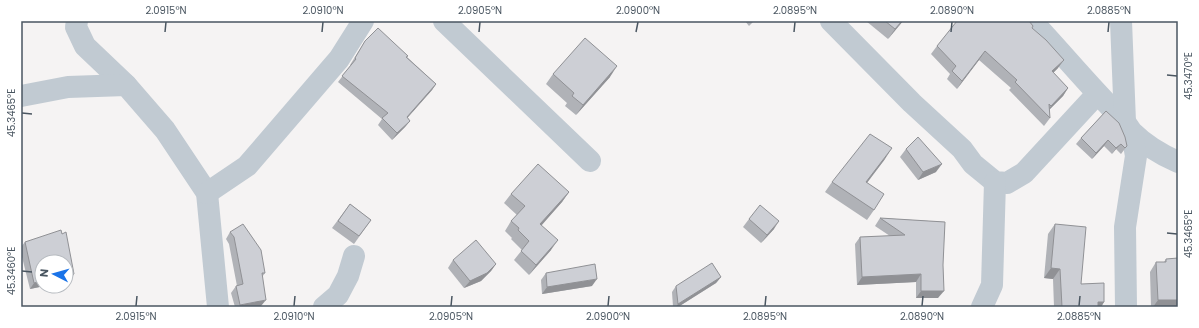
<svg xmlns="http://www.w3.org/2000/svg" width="1199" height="328" viewBox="0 0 1199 328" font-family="Poppins,sans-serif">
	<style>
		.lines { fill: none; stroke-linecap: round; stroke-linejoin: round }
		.street { stroke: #c1cad2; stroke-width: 22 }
		.wall { fill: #b0b2b7 }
		.shaded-wall { fill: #909195 }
		.building { fill: #cdcfd5; stroke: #909195 }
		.ticks { fill: none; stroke: #4a5661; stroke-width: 1.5 }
		.neatline { fill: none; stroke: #4a5661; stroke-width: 1.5 }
		.ticks-label { font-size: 10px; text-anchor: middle; fill: #4a5661 }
	</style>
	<rect width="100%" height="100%" fill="#f5f3f3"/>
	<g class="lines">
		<g class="street">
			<polyline points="77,21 76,27 85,46 126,85"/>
			<polyline points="444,21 590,161"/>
			<polyline points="831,21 912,103 962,149 973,164 995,182 1007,183 1024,173 1097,94"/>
			<path d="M 1032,21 C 1062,53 1090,87 1121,118 C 1126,122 1128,127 1132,132 C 1145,145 1162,155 1178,162"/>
			<polyline points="1121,21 1125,122 1133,139 1136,156 1125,227 1126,307"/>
			<polyline points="21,96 68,87 126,85 165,130 207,193 218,307"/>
			<polyline points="207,193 247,166 339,59 363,21"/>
			<polyline points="324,307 338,295 348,276 354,256"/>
			<polyline points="982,307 992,285 995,182"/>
		</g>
	</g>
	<g class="wall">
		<polygon points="745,21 754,21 749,26"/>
		<polygon points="866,21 903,21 888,39"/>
		<polygon points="1032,28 1058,68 1053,73 1068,88 1063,96 1049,110 1050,118 1044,126 1009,90 1011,88 979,60 957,89 947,79 950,74 931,54 937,46"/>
		<polygon points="365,41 407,57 436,84 432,90 407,118 410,121 405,127 392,140 378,125 382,119 338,82 351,65 350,65"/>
		<polygon points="553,74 610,77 576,115 565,106 567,103 546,84"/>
		<polygon points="1106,111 1127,146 1121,154 1116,149 1112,154 1104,146 1092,159 1076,144 1081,138"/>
		<polygon points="906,149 936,172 918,180 900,157"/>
		<polygon points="885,159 867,183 874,210 867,220 825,192 832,182"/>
		<polygon points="569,192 562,202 541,225 551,250 529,275 514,260 522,250 511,239 512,238 505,231 511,221 517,215 504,203 511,194"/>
		<polygon points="350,204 371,220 354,244 332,228"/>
		<polygon points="880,218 945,222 938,298 916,298 916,282 857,285 855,244 860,237 890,236 875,226"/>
		<polygon points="749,219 774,229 761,243 743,227"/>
		<polygon points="1055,224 1081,284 1104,302 1101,307 1054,307 1053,279 1044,278 1048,234"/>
		<polygon points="230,232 265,273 262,277 261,306 258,307 235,307 231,293 236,286 237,286 229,244 226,239"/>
		<polygon points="25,242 70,281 30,289 21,253 21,247"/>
		<polygon points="1166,259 1178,307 1151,307 1150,272 1156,262 1164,262"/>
		<polygon points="453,260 496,264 491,271 481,281 464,288 448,268"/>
		<polygon points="546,273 592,286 542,294 541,280"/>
		<polygon points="721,277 716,283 678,307 673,307 672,292 676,286"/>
	</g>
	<g class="shaded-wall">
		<polygon points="902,21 903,21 888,39 895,29"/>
		<polygon points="985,51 979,60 957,89 962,81"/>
		<polygon points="1064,60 1058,68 1046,80 1052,71"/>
		<polygon points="617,66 610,77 576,115 583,105"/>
		<polygon points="436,84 432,90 402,124 407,117"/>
		<polygon points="1068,88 1063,96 1045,114 1051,106"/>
		<polygon points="410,121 405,127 392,140 397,133"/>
		<polygon points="1108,140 1104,146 1092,159 1096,153"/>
		<polygon points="1121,144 1116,149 1112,154 1116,148"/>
		<polygon points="892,148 885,159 859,193 866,182"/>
		<polygon points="942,164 936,172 918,180 923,172"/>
		<polygon points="569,192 562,202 534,234 540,224"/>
		<polygon points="779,221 774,229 761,243 767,235"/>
		<polygon points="558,240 551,250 529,275 536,265"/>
		<polygon points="496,264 491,271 481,281 464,288 470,281"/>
		<polygon points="1051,268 1060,269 1053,279 1044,278"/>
		<polygon points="74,274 70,281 66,281 66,276"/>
		<polygon points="921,274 916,282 857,285 862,277"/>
		<polygon points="721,277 716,283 678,307 676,307 678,304"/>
		<polygon points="597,279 592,286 542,294 547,287"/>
		<polygon points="42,281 42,286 44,286 30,289 34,283"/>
		<polygon points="921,291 944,291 938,298 916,298"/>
		<polygon points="266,300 261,306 239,307 240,305"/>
		<polygon points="1158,300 1178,300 1178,307 1153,307"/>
		<polygon points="1098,302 1104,302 1101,307 1095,307"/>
	</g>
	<g class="building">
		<polygon points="885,21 902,21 895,29"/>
		<polygon points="957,21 1029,21 1033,26 1032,28 1046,40 1064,60 1052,71 1068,88 1051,106 1049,104 1050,118 1015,82 1017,80 985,51 962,81 952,71 956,66 937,46"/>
		<polygon points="378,28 408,56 406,57 436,84 407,117 410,121 397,133 382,118 388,113 342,76 356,59 355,58 365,41"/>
		<polygon points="585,38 617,66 583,105 572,96 574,93 553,74"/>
		<polygon points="1106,111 1119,123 1125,137 1127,146 1125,148 1121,144 1116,148 1108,140 1096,153 1081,138"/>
		<polygon points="870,134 892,148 866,182 884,194 874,210 832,182"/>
		<polygon points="918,137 942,164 923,172 906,149"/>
		<polygon points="538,164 569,192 540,224 558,240 536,265 521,251 529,241 518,230 519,228 511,221 525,206 511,194"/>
		<polygon points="350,204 371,220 359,236 338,221"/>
		<polygon points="760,205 779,221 767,235 749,219"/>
		<polygon points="880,218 945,222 943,265 944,291 921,291 921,274 862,277 860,237 905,235"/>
		<polygon points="243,224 261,250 265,273 262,273 266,300 240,305 236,286 243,284 234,237 230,232"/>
		<polygon points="1055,224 1086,227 1081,284 1104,283 1104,302 1098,302 1098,307 1062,307 1060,269 1051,268"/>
		<polygon points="61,230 62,234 66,232 74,274 66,276 66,262 42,262 42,281 34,283 25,242"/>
		<polygon points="476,240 496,264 487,273 470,281 453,260"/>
		<polygon points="1178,258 1178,300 1158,300 1156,262 1166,262 1166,259"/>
		<polygon points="712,263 721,277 678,304 676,286"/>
		<polygon points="595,264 597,279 547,287 546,273"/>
	</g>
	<path class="ticks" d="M 165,32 L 166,22M 322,32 L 323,22M 479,32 L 480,22M 636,32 L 638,22M 794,32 L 795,22M 951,32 L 952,22M 1108,32 L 1109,22M 1167,75 L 1177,76M 22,113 L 32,114M 1167,233 L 1177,234M 22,271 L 32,272M 136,306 L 137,296M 294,306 L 295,296M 451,306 L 452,296M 608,306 L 609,296M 765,306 L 766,296M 922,306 L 923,296M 1079,306 L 1080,296"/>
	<rect width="1199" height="328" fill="none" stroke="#ffffff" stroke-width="44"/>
	<g transform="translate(54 274) rotate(276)"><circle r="19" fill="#ffffff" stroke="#b7bbc0"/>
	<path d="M0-3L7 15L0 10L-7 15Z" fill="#1a73e8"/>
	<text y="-6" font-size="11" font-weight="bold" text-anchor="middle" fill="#4a5661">N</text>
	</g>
	<rect x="22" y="22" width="1155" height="284" class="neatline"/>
	<g class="ticks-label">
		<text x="166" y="14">2.0915°N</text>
		<text x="323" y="14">2.0910°N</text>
		<text x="480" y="14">2.0905°N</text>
		<text x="638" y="14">2.0900°N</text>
		<text x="795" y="14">2.0895°N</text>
		<text x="952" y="14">2.0890°N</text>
		<text x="1109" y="14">2.0885°N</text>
		<text transform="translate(1188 76) rotate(-90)" y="4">45.3470°E</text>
		<text transform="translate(11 113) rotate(-90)" y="4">45.3465°E</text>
		<text transform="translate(1188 234) rotate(-90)" y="4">45.3465°E</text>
		<text transform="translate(11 271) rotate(-90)" y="4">45.3460°E</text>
		<text x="136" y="320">2.0915°N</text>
		<text x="294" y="320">2.0910°N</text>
		<text x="451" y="320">2.0905°N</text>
		<text x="608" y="320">2.0900°N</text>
		<text x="765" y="320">2.0895°N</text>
		<text x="922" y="320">2.0890°N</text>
		<text x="1079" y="320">2.0885°N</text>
	</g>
</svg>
